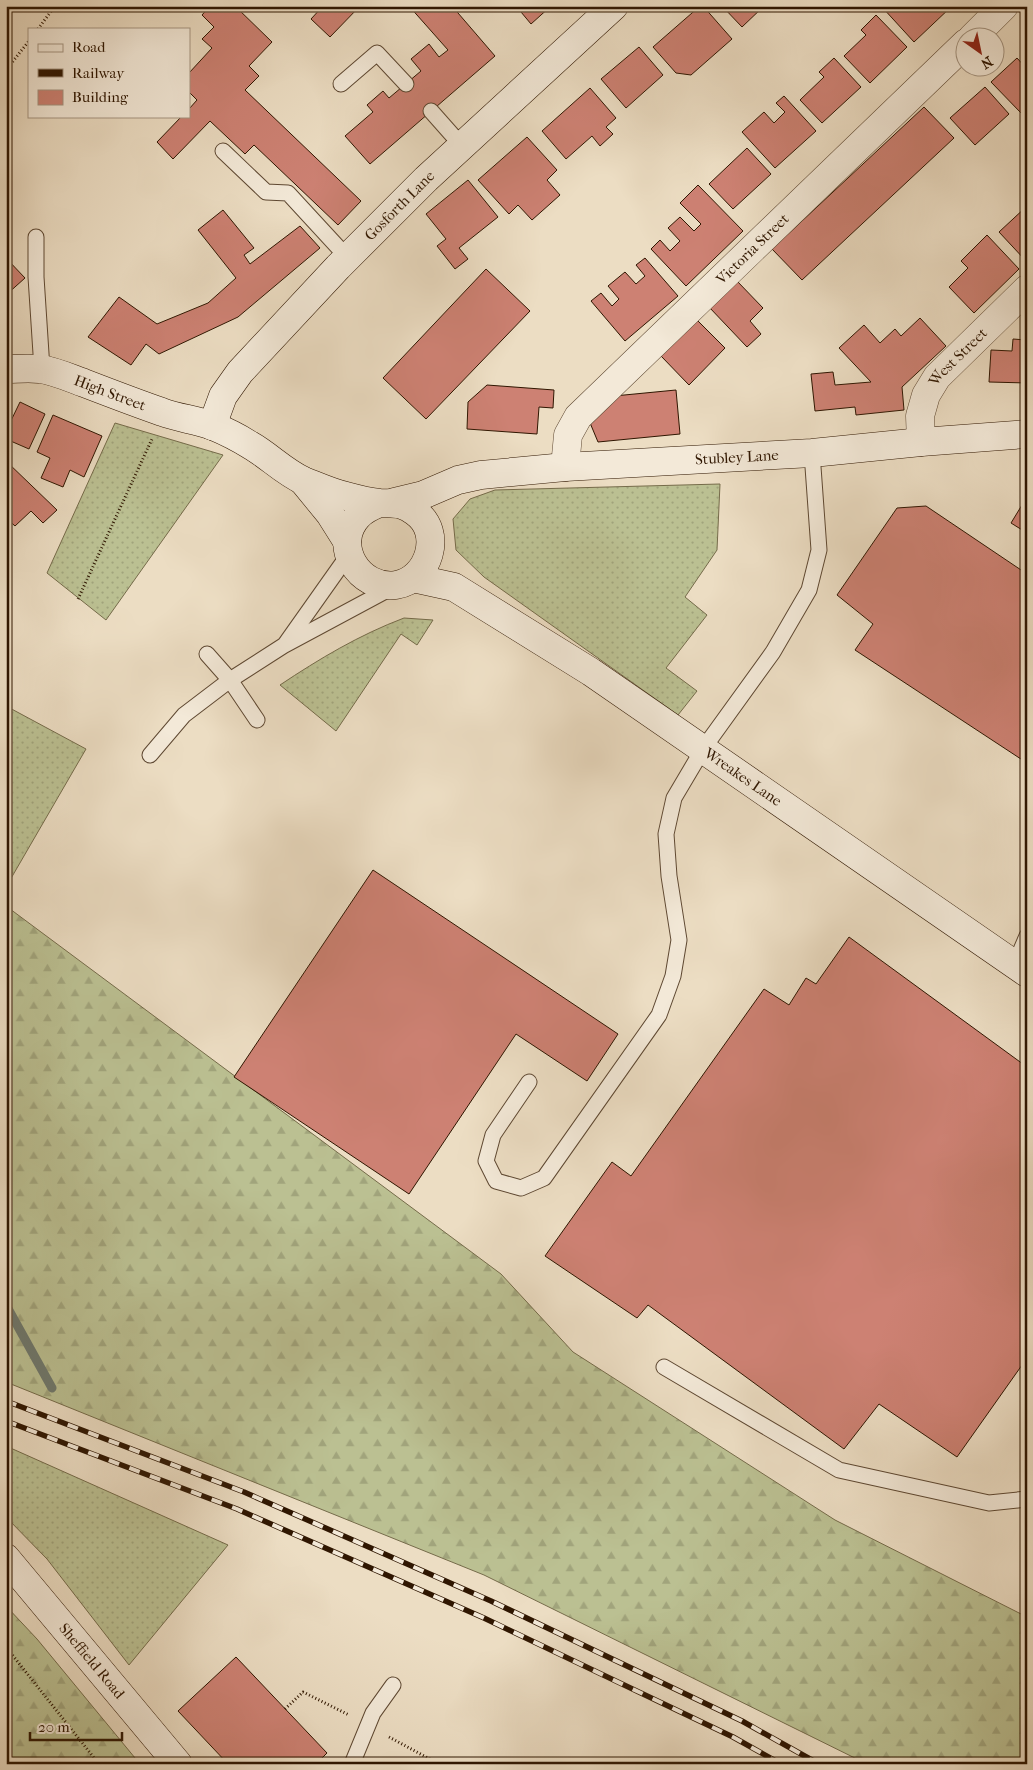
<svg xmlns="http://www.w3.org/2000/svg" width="1033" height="1770" viewBox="0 0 1033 1770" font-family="'IM FELL French Canon',serif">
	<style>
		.grass { fill: url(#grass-dots); stroke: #756b4a }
		.forest { fill: url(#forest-firs); stroke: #756b4a }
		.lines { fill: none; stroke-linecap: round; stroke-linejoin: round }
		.stream { stroke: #6f796e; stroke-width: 9 }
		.building { fill: #cd8173; stroke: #2f1601 }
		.lane-casing { stroke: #5e4832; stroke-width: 17 }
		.street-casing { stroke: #5e4832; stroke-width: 29 }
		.secondary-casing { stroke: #2f1601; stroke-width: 29 }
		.path { stroke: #2f1601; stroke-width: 3; stroke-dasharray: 1 2.5; stroke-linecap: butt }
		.lane { stroke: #f3e9d8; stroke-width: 15 }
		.street { stroke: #f3e9d8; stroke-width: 28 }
		.secondary { stroke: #f3e9d8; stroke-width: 28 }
		.rail-casing { stroke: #2f1601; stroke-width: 5.5 }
		.rail { stroke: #f3e9d8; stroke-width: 4; stroke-dasharray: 11; stroke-linecap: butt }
		.labels { text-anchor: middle; stroke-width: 4.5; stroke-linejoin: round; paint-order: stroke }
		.street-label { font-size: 15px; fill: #2f1601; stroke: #f3e9d8 }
	</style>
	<defs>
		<pattern id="grass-dots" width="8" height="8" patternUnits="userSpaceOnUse" patternTransform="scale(1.25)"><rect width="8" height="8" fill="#bbc092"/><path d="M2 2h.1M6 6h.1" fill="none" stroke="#a1a47c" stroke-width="1.8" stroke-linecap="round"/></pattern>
		<pattern id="forest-firs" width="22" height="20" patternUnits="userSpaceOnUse" patternTransform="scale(1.25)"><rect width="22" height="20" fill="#bbc092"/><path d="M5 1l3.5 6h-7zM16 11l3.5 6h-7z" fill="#a1a47c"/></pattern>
	</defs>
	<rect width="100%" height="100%" fill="#ecddc3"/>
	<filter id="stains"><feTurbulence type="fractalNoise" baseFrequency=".004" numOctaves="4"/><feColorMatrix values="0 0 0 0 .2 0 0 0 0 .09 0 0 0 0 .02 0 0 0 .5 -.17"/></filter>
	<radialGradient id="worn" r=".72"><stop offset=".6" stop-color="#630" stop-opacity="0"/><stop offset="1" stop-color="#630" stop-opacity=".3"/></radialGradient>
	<g class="grass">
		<polygon points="115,423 223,455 106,620 47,573"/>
		<polygon points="720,484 717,550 685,597 707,615 666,668 697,691 678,715 484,577 456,550 453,519 470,499 495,490"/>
		<path d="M 404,618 L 433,620 L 417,645 L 401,634 L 336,731 L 280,685 C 319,659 359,635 404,618 Z"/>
		<polygon points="6,706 86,749 6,887"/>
		<polygon points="6,1446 228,1545 129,1665 47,1559 6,1517"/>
	</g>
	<g class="forest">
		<polygon points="6,906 501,1274 573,1352 835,1520 1027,1617 1027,1764 867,1764 484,1575 6,1382"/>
		<polygon points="6,1606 37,1639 140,1764 6,1764"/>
	</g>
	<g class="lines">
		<polyline class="stream" points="6,1305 52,1388"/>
	</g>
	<g class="building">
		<polygon points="210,6 235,6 272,42 249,66 259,76 245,90 361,201 338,225 254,145 245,154 210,121 173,159 157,142 182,116 189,116 189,109 197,100 189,92 189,73 212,48 202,39 214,27 202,15"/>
		<polygon points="323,6 360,6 330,37 311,19"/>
		<polygon points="409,6 452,6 495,56 370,164 345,136 373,112 367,105 383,91 389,98 421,71 411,59 429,44 439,57 448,50"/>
		<polygon points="516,6 551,6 531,24"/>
		<polygon points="700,6 703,6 732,39 691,75 676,73 653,47"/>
		<polygon points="722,6 764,6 742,27"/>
		<polygon points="884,6 952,6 914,42 882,7"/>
		<polygon points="876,15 907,47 870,83 844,56 866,35 861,30"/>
		<polygon points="639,47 663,75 626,108 601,79"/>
		<polygon points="834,58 861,87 822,123 800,100 824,77 819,72"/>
		<polygon points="1017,58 1027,69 1027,108 1021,113 991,82"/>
		<polygon points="985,87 1009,114 975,145 950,118"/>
		<polygon points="590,88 616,118 606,127 613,134 600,146 592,136 566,159 542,131"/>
		<polygon points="784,96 816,131 775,168 742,132 764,112 774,123 785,112 776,103"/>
		<polygon points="924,107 954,138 802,280 772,249"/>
		<polygon points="527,137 557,170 547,180 560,195 532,220 518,205 509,214 478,180"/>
		<polygon points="747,148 771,174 733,209 709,184"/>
		<polygon points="468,180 498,217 459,248 468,259 455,269 437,246 446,239 426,214"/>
		<polygon points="698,185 743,231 686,286 651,249 660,240 670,251 680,241 668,228 680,217 694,231 701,224 680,203"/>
		<polygon points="1027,206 1027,261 1026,261 999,232"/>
		<polygon points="223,210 254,248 244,255 250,264 300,226 320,248 238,317 159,354 146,344 131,365 88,337 119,297 157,324 208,303 236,278 198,230"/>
		<polygon points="987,235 1019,269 974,313 949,287 968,268 961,261"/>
		<polygon points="6,258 25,278 6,295"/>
		<polygon points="645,258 678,296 625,341 591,301 601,293 612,306 619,299 608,286 625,272 636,284 645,276 636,265"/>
		<polygon points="486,269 530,311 426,419 383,378"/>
		<polygon points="737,281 763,308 750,321 761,334 747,347 709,307"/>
		<polygon points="920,318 946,346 902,387 904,410 856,415 855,407 815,411 811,374 833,372 835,385 871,382 839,348 864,325 880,343 895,329 901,336"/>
		<polygon points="697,320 725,348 689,385 661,356"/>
		<polygon points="1027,328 1027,383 989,382 991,350 1012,351 1013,339 1026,340"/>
		<polygon points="487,385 554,390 553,408 539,407 537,434 467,429 468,402"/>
		<polygon points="676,390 680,434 598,442 588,418 614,396"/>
		<polygon points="20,402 45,414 29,449 6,439 6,431"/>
		<polygon points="53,415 102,436 84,477 70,470 63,487 41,478 50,458 37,452"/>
		<polygon points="6,461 57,510 43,523 31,511 15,526 6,518"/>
		<polygon points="1022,505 1027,508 1027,533 1011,523"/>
		<polygon points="926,506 1027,574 1027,763 855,650 873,624 837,595 897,508"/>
		<polygon points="373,870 618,1034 587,1081 516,1034 409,1194 234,1077"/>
		<polygon points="849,937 1027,1067 1027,1126 1022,1133 1027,1136 1027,1358 957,1457 879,1404 844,1449 648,1305 637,1318 545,1256 612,1162 631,1176 764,989 789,1005 806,978 816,984"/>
		<polygon points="236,1657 327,1753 316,1764 228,1764 178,1711"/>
	</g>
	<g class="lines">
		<defs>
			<g id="lane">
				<polyline points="341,84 377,53 406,84"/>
				<polyline points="431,111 462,146"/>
				<polyline points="223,151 266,192 288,193 347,257"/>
				<polyline points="36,237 36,277 42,369"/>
				<polyline points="286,643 349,554"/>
				<polyline points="207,654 230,680 257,720"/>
				<polyline points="150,755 184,715 230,680 283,646 393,587"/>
				<polyline points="1015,964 1027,936"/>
				<polyline points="529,1082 493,1135 486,1161 496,1181 521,1188 544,1178 659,1015 673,976 679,940 669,876 666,834 674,798 703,749 773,652 809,590 819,550 812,453"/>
				<polyline points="664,1367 839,1470 989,1503 1027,1499"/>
				<polyline points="352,1764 373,1713 393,1685"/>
			</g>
			<g id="street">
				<polyline points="972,38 1004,6"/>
				<path id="s1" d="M 921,442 L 920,416 L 926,395 L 937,377 L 1027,289"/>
				<path id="s2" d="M 565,467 L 568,435 L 578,417 L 966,43"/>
			</g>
			<g id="secondary">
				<path id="s3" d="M 6,369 C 17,369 29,368 40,369 C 55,371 70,378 84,383 C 110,393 136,403 162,412 C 178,418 197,420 213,426 C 225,431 239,438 250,445 C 268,455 284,472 304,481 C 317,486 332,493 346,496 C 357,499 369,502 380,503 C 395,504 402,502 415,512 C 444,532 429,580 396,585 C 359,590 331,545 358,516 C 364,510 372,506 380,503"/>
				<path id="s4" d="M 212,426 L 223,396 L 240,372 L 338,267 L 426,179 L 614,6"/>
				<polyline points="303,481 330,514 347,541"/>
				<path id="s5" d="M 394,502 L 423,495 L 458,480 L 481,475 L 565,467 L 812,453 L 921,442 L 1027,434"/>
				<path id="s6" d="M 413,578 L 454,587 L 591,672 L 1027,973"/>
				<path id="s7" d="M 6,1558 L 178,1764"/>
			</g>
		</defs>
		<use href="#lane" class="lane-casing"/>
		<use href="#street" class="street-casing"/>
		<use href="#secondary" class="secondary-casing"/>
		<g class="path">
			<polyline points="38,29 55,6"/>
			<polyline points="6,70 29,41"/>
			<polyline points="78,599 152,439"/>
			<polyline points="6,1647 95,1759 103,1764"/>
			<polyline points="285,1709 303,1692 349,1715"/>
			<polyline points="389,1737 439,1764"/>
		</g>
		<use href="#lane" class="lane"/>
		<use href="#street" class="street"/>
		<use href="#secondary" class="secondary"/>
		<defs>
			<g id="rail">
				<polyline points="6,1401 244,1492 491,1601 742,1721 819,1764"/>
				<polyline points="6,1421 237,1509 484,1618 733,1737 781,1764"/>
			</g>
		</defs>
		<use href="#rail" class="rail-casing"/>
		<use href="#rail" class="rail"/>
	</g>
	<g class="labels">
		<g class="street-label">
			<text dy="5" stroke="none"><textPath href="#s4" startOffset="292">Gosforth Lane</textPath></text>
			<text dy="5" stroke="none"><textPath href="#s2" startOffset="295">Victoria Street</textPath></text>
			<text dy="5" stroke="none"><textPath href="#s1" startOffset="98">West Street</textPath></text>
			<text dy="5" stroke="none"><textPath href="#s3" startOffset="108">High Street</textPath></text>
			<text dy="5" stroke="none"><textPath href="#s5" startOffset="348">Stubley Lane</textPath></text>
			<text dy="5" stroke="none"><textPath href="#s6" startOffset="388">Wreakes Lane</textPath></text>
			<text dy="5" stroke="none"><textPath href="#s7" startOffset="134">Sheffield Road</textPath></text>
		</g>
	</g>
	<rect width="1033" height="1770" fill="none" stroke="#ecddc3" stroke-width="25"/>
	<rect x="8" y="8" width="1018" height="1755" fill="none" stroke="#2f1601" stroke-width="2.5"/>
	<rect x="12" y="12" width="1008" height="1745" fill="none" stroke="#2f1601"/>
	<rect x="28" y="28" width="162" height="90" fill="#f3e9d8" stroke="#a59582"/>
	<rect x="38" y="44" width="25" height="8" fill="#f3e9d8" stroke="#a59582"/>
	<text x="72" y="52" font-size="15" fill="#2f1601">Road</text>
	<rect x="38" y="69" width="25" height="8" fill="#2f1601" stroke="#a59582"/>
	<text x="72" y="78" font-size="15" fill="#2f1601">Railway</text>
	<rect x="38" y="90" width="25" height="15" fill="#cd8173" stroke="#a59582"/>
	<text x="72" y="102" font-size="15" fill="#2f1601">Building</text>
	<g transform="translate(980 52) rotate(147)"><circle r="24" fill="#f3e9d8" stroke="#a59582"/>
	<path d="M0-4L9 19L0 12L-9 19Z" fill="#8f2418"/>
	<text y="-8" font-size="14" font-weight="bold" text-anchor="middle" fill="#2f1601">N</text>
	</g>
	<path d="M30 1732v8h92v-8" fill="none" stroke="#2f1601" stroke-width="2.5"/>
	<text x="38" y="1732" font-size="15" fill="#2f1601" stroke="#f3e9d8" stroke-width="4" paint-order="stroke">20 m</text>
	<rect width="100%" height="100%" filter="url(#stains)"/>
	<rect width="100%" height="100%" fill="url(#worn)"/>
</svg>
